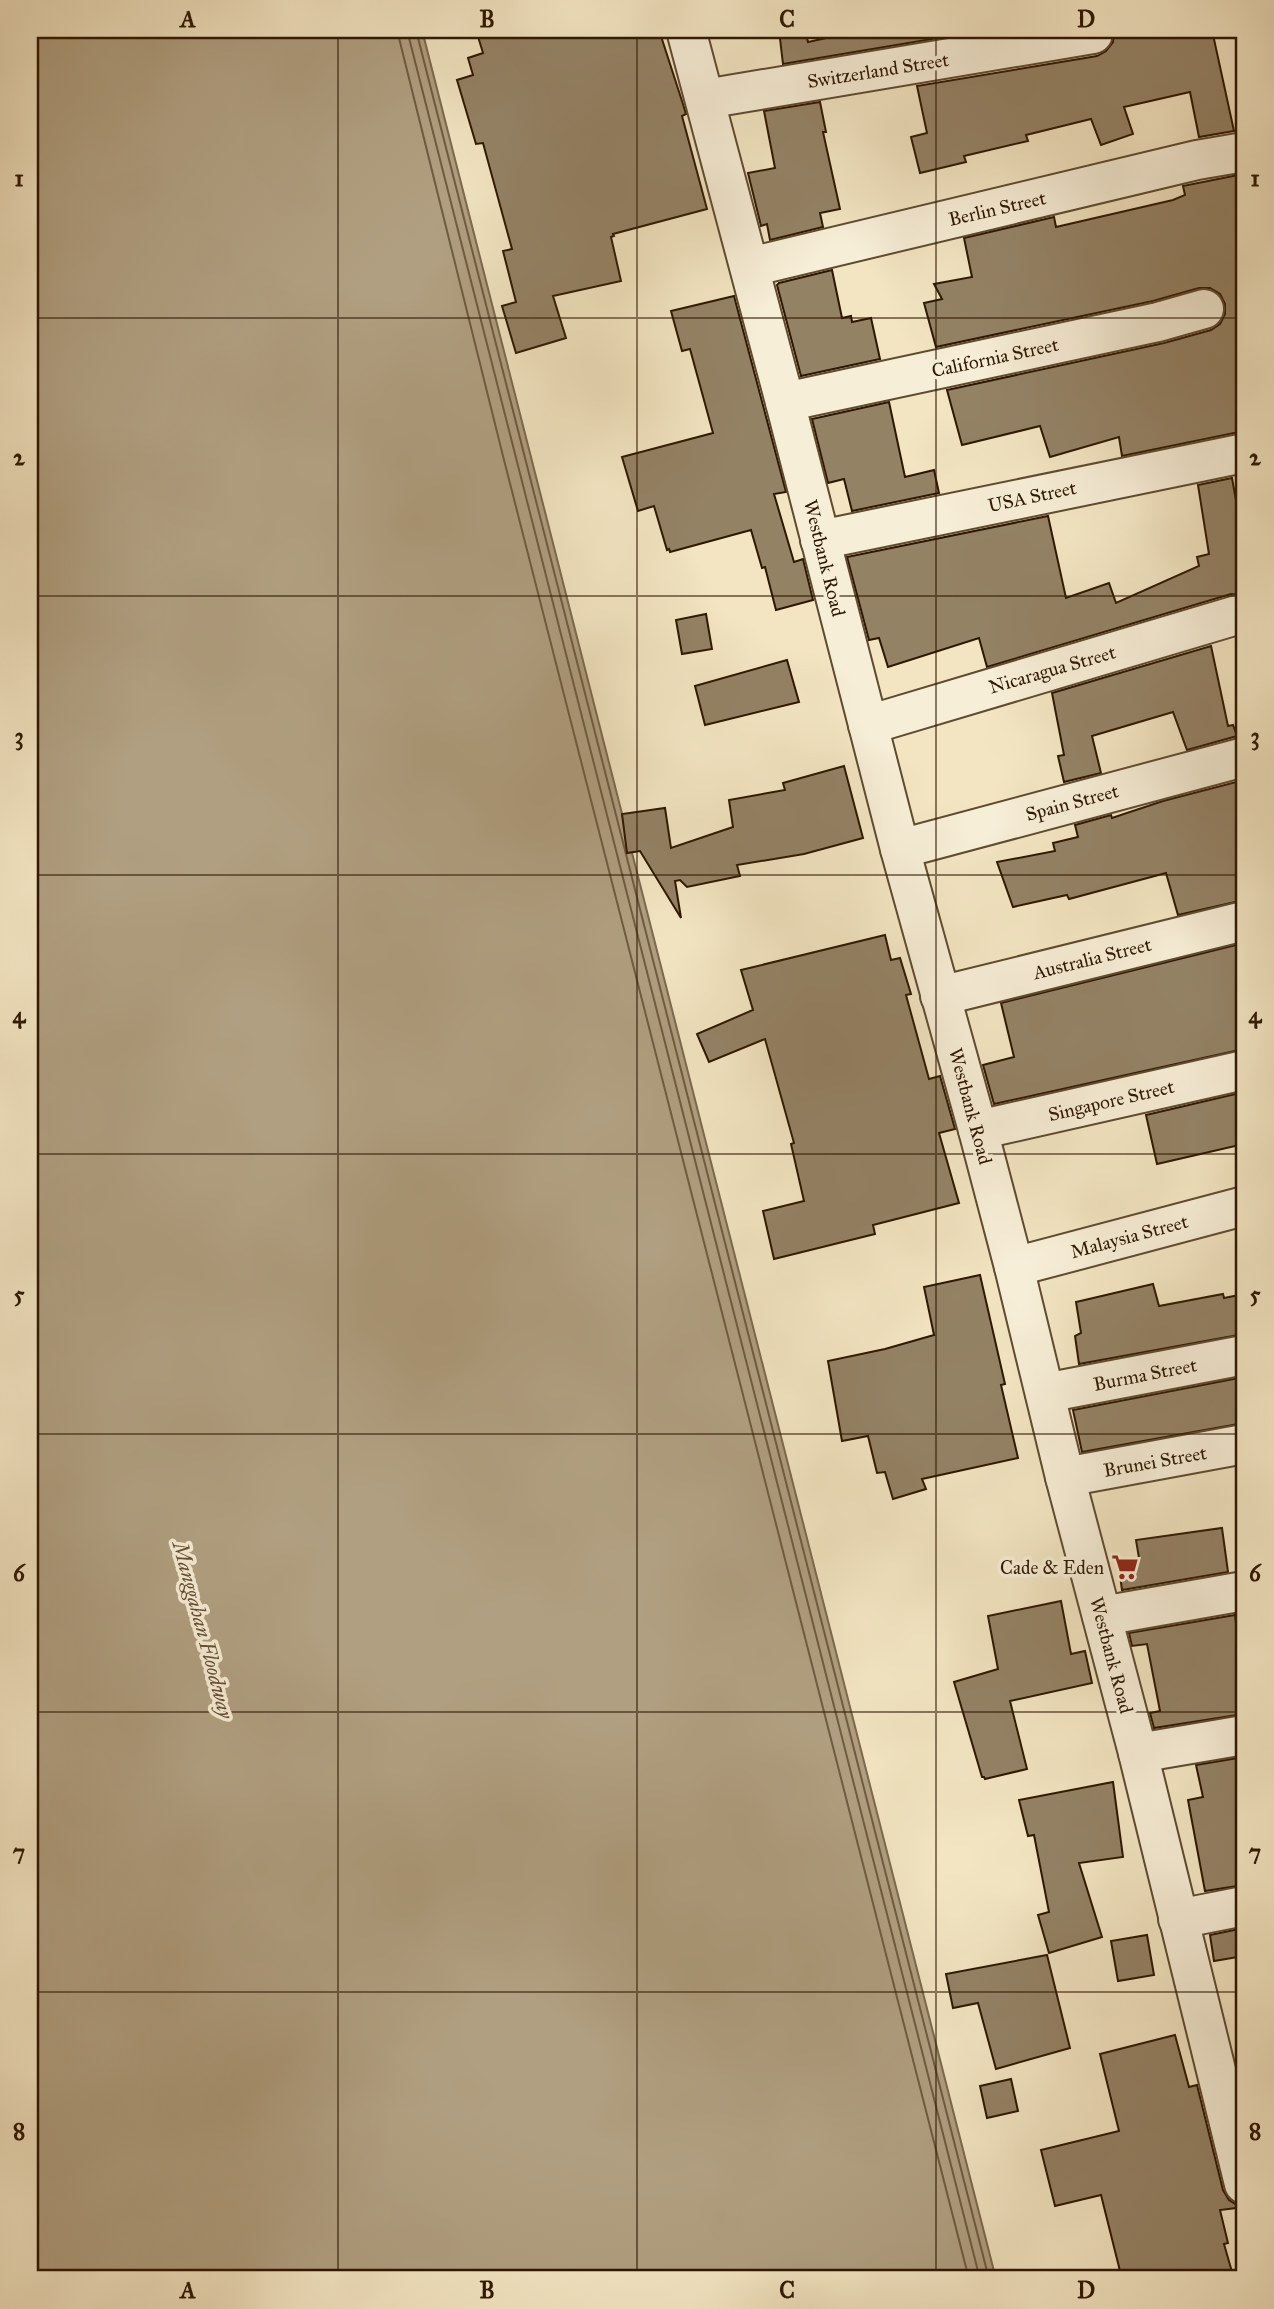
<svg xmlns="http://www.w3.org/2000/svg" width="1274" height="2309" viewBox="0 0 1274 2309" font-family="'IM FELL Great Primer',serif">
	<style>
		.water { fill: #b09f80; stroke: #7c694d; stroke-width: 2 }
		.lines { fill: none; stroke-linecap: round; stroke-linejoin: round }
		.shore { stroke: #6f5b40; stroke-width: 2 }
		.building { fill: #948265; stroke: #2e1700; stroke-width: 2 }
		.minor-casing { stroke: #5f4a30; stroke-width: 42 }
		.minor { stroke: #f7eed7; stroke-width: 38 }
		.grid { fill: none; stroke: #2e1700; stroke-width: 2; stroke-opacity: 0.55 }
		.labels { text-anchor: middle; stroke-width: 7; stroke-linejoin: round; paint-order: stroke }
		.street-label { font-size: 19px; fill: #2e1700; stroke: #f7eed7 }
		.poi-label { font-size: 19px; fill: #2e1700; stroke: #f7eed7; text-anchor: end }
		.water-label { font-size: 21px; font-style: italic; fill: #624d33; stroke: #f7eed7 }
		.neatline { fill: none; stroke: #2e1700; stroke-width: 2.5 }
		.grid-label { font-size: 23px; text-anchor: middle; font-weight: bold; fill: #2e1700 }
	</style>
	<rect width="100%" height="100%" fill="#f3e5c2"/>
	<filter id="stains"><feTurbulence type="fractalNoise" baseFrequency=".00286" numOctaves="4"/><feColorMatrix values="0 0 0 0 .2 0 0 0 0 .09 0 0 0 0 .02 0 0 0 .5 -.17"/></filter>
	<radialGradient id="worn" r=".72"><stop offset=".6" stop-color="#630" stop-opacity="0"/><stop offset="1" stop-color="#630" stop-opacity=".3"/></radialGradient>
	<polygon class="water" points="30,30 422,30 996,2279 30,2279"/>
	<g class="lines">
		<g class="shore">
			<polyline points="397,30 504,460 969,2279"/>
			<polyline points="407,30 980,2279"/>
			<polyline points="416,30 989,2279"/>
		</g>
	</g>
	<g class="building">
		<polygon points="476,30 659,30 682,101 686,114 682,116 707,209 613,234 614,236 611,237 621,281 553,296 566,338 516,353 502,306 516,302 503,251 512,249 483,143 476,144 457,80 473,75 468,58 483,53"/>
		<polygon points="779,30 805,30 808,42 863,30 986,30 783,64"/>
		<polygon points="1114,30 1212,30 1234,131 1199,137 1190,92 1124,107 1133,134 1101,145 1091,119 1026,135 1028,141 964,156 966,162 920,173 911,137 927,133 917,86 1097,56 1106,51 1113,42"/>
		<polygon points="820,102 826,132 823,132 840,209 820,213 823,227 770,240 767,224 761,226 748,173 775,168 764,111"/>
		<polygon points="1243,174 1244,431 1122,456 1119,437 1050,457 1040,426 962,445 947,390 1164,343 1211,330 1220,324 1225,314 1225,304 1220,294 1210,288 1199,288 1153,301 936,347 924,303 942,299 934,284 972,277 964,238 1054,217 1056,227 1173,200 1185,195 1183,186"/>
		<polygon points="832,270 842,318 851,316 852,322 871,318 880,359 801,376 777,285 779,283"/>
		<polygon points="734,296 786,492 774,494 794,562 803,559 813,600 776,610 765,567 762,568 751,530 670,552 669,549 667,550 654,506 638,511 622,457 713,433 690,349 682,351 671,311"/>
		<polygon points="889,402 905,477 934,470 939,493 852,511 844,479 828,483 812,419"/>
		<polygon points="1232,478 1244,545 1244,595 1231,594 987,667 979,638 888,667 879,638 869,640 847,557 1048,516 1066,598 1109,583 1116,603 1199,566 1197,557 1209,554 1198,485"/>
		<polygon points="706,614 712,649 682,654 676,620"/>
		<polygon points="1211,646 1228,726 1233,725 1237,736 1187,750 1173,712 1092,736 1101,773 1064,782 1058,756 1064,755 1052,693"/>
		<polygon points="787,660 799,702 705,725 695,686"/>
		<polygon points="844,766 863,838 804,854 737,865 740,876 687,887 680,880 675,881 681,918 640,851 627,853 622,814 665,808 671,848 733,827 729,800 785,790 783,783"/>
		<polygon points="1244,780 1244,900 1178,915 1166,873 1069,899 1067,895 1013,907 997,862 1055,851 1053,843 1078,837 1075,825 1111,815 1112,818 1163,801"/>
		<polygon points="885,935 891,960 900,958 911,994 906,995 929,1079 940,1076 955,1129 939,1133 959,1203 873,1225 875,1234 774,1259 763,1211 804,1201 791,1144 794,1143 765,1039 709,1062 697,1034 753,1010 741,970"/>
		<polygon points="1244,943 1244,1049 994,1104 983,1065 1014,1057 1001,1003"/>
		<polygon points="1244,1092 1244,1144 1157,1164 1146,1115"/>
		<polygon points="980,1275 1005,1384 1001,1385 1018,1458 922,1479 926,1489 893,1499 885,1472 877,1473 868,1436 842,1441 828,1361 885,1349 934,1335 924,1287"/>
		<polygon points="1153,1284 1159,1306 1223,1294 1224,1298 1244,1294 1244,1334 1079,1364 1075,1336 1081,1333 1076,1302"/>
		<polygon points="1244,1377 1244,1423 1082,1452 1073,1410"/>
		<polygon points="1222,1528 1228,1572 1122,1590 1118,1561 1139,1558 1136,1540"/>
		<polygon points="1061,1601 1071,1654 1085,1651 1092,1683 1010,1701 1027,1769 985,1779 984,1777 982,1777 954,1682 998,1669 988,1616"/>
		<polygon points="1235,1615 1238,1639 1244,1638 1244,1714 1154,1728 1150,1713 1160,1711 1147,1644 1132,1646 1129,1633"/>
		<polygon points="1244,1757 1244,1885 1205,1891 1188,1800 1203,1797 1196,1765"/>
		<polygon points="1113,1782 1123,1857 1079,1863 1102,1937 1049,1953 1038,1915 1049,1912 1034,1835 1028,1836 1019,1800"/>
		<polygon points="1244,1928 1244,1956 1214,1961 1210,1935"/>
		<polygon points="1147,1935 1154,1975 1118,1981 1111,1941"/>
		<polygon points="1047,1955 1070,2048 996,2069 978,2003 953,2008 946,1974"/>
		<polygon points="1175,2035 1189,2087 1197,2085 1223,2190 1229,2200 1237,2205 1244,2205 1244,2207 1220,2210 1228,2243 1224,2244 1234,2279 1122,2279 1101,2195 1055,2206 1041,2150 1119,2131 1100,2054"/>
		<polygon points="1011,2079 1018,2111 987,2118 980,2086"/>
	</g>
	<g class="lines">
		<defs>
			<g id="minor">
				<polyline points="686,30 785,402 900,849 978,1130 1014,1267 1065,1477 1138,1753 1244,2184"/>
				<polyline points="705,99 1093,34"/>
				<polyline points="750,267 1197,160 1244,152"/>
				<polyline points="785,402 1158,322 1204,309"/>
				<polyline points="820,540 1244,453"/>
				<polyline points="868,725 1237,615"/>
				<polyline points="900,849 1244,757"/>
				<polyline points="940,996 1244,921"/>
				<polyline points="978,1130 1244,1070"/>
				<polyline points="1014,1267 1244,1206"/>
				<polyline points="1045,1393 1244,1355"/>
				<polyline points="1065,1477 1244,1444"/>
				<polyline points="1102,1616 1244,1591"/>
				<polyline points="1138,1753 1244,1735"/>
				<polyline points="1178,1919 1244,1906"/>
			</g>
		</defs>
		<use href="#minor" class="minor-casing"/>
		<use href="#minor" class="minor"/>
	</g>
	<path class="grid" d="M 338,30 L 338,2279M 637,30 L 637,2279M 936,30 L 936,2279M 30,318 L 1244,318M 30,596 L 1244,596M 30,875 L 1244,875M 30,1154 L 1244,1154M 30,1434 L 1244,1434M 30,1712 L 1244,1712M 30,1992 L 1244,1992"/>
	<defs>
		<symbol id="supermarket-bare" viewBox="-9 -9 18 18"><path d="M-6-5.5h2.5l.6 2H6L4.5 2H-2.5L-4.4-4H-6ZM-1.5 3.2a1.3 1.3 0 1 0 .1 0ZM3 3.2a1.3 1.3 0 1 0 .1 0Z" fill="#8f2418" stroke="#f7eed7" stroke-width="2.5" paint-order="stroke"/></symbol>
	</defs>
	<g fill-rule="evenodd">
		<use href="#supermarket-bare" x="1106" y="1548" width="38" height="38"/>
	</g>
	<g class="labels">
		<g class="street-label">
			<text transform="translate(878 70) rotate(-9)" y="7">Switzerland Street</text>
			<text transform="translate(997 208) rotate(-13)" y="7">Berlin Street</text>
			<text transform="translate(995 357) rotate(-12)" y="7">California Street</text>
			<text transform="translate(1032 496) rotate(-12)" y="7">USA Street</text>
			<text transform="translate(825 558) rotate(76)" y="7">Westbank Road</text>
			<text transform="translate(1052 669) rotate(-16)" y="7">Nicaragua Street</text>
			<text transform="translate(1072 802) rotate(-15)" y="7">Spain Street</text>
			<text transform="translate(1092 958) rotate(-14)" y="7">Australia Street</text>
			<text transform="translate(1111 1100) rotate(-13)" y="7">Singapore Street</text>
			<text transform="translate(971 1106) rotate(75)" y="7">Westbank Road</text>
			<text transform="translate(1129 1236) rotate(-15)" y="7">Malaysia Street</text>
			<text transform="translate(1145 1374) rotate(-11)" y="7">Burma Street</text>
			<text transform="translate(1155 1461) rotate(-10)" y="7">Brunei Street</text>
			<text transform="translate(1112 1655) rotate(75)" y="7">Westbank Road</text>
		</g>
		<g class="poi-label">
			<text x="1104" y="1574">Cade &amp; Eden</text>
		</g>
		<g class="water-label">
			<text transform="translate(203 1630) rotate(75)" y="7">Manggahan Floodway</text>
		</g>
	</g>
	<rect width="1274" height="2309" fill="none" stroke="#f3e5c2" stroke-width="77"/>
	<rect x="38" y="38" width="1198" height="2232" class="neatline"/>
	<g class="grid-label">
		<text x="188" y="27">A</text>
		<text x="487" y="27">B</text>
		<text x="787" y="27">C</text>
		<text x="1086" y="27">D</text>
		<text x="19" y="186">1</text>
		<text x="1255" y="186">1</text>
		<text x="19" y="465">2</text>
		<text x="1255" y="465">2</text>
		<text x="19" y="744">3</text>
		<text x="1255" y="744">3</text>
		<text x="19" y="1023">4</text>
		<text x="1255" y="1023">4</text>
		<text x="19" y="1302">5</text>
		<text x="1255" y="1302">5</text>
		<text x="19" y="1581">6</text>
		<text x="1255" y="1581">6</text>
		<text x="19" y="1860">7</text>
		<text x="1255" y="1860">7</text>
		<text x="19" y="2139">8</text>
		<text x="1255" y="2139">8</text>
		<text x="188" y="2298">A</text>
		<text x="487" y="2298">B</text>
		<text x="787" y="2298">C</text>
		<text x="1086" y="2298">D</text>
	</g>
	<rect width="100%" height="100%" filter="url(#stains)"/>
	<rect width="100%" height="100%" fill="url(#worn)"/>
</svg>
